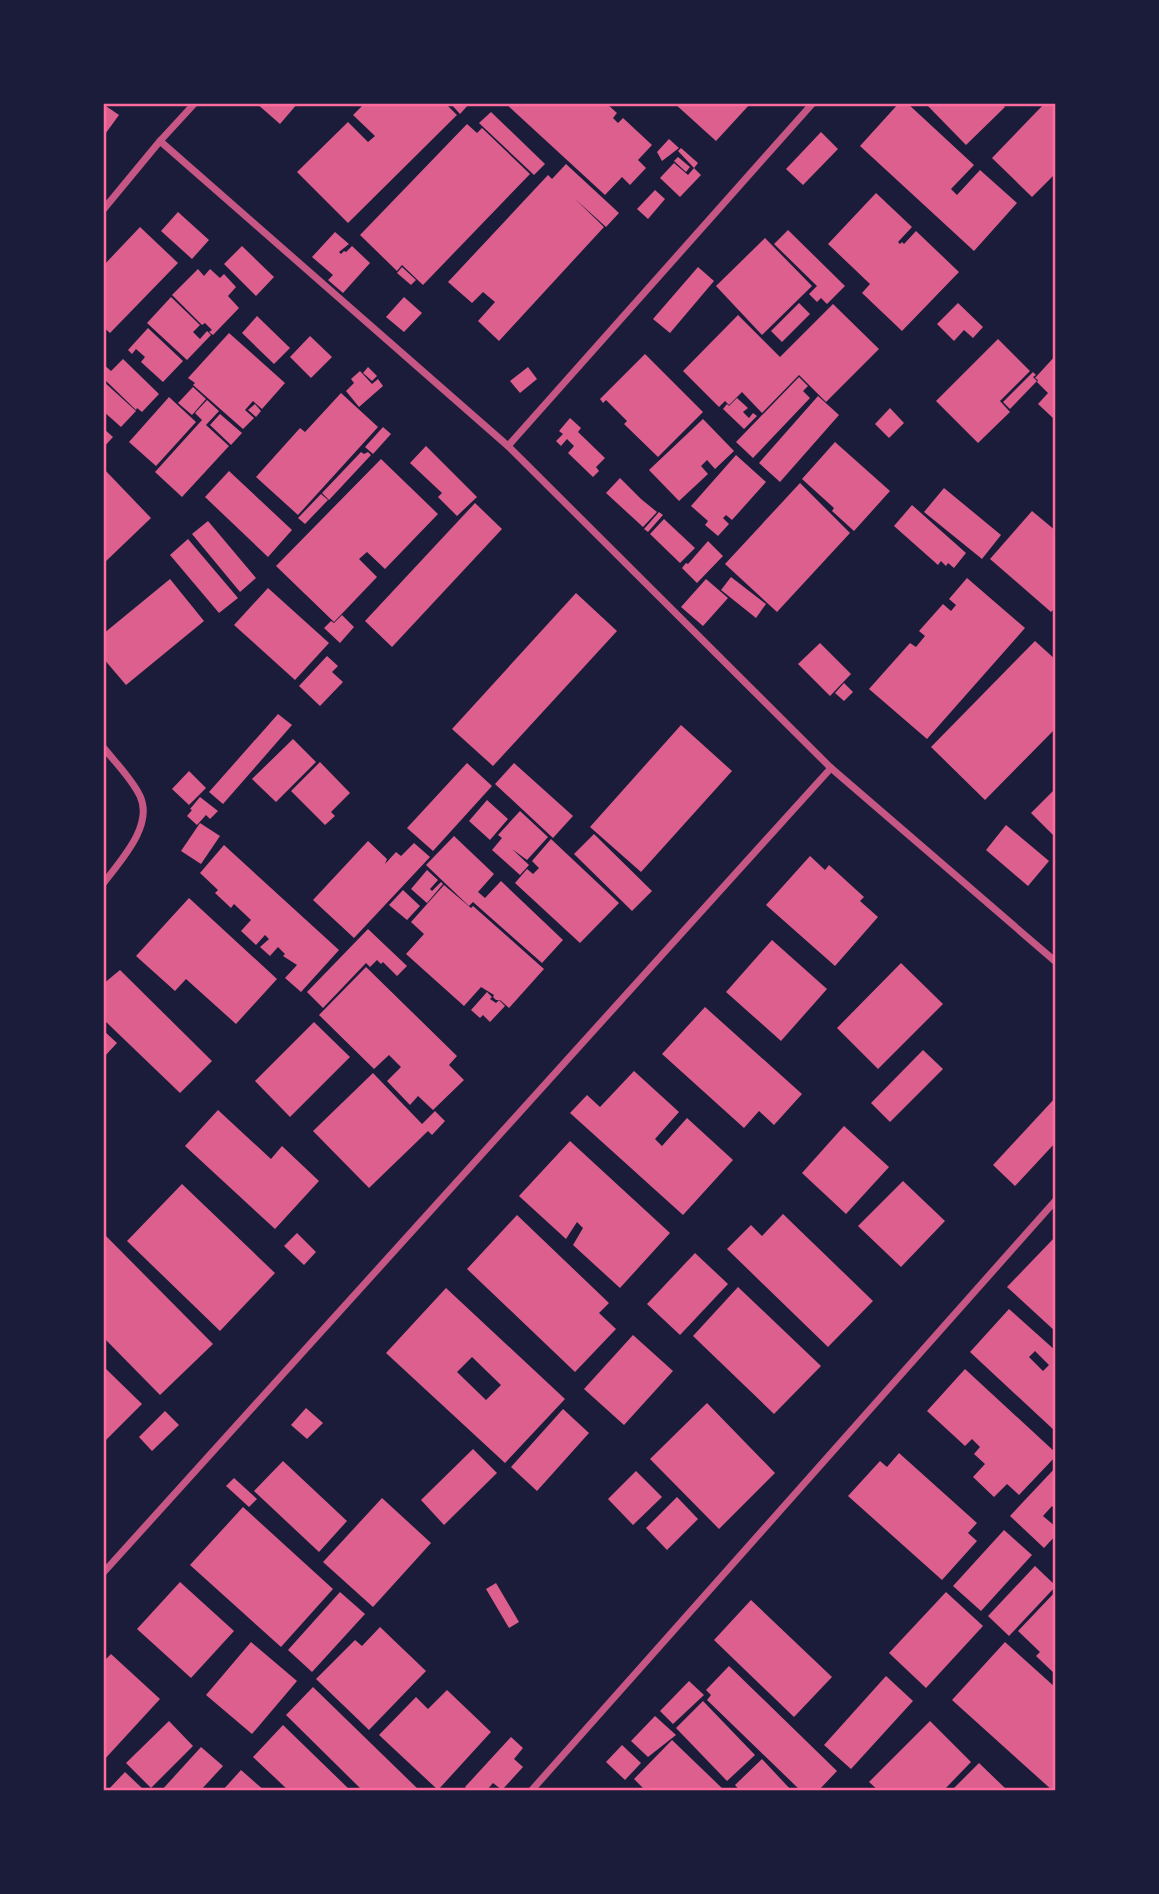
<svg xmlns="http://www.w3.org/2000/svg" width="1159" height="1894" viewBox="0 0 1159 1894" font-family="Raleway,sans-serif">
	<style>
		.building { fill: #dd5f8e; fill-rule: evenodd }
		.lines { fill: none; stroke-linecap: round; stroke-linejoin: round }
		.minor { stroke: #c65784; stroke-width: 7 }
		.neatline { fill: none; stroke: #ff6b9d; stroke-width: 2.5 }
	</style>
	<rect width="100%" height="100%" fill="#1b1b3a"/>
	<g class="building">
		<polygon points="256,103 298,103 280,124"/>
		<polygon points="365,103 445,103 457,115 348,223 297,172 348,122 368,142 375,136 353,115"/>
		<polygon points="450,103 470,103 460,114"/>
		<polygon points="505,103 606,103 617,113 613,118 618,123 623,118 652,145 638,160 646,168 630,185 622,177 605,195"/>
		<polygon points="674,103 751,103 716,141"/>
		<polygon points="899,103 907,103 974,165 951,189 957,195 980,170 1017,203 974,251 860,146"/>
		<polygon points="925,103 1001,103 1005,107 966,145"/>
		<polygon points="1045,103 1056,103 1056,173 1032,197 992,158"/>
		<polygon points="103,104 119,115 103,137"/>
		<polygon points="491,112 545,164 534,175 479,123"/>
		<polygon points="467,124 477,133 482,128 530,174 423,285 402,265 397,271 360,235"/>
		<polygon points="821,132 838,149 803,185 786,169"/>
		<polygon points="669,139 679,148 662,161 657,152"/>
		<polygon points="681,148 698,163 694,168 678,151"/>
		<polygon points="678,157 690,167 686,172 674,161"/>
		<polygon points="674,163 688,175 694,168 701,175 680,197 660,178"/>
		<polygon points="566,164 619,213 606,227 574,198 604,227 499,341 478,321 495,302 483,292 472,303 448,282 548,175 552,179"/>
		<polygon points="655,190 665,199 648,219 637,209"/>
		<polygon points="876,193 912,227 898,242 900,244 902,242 904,244 916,231 959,272 902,331 862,293 870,284 828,244"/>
		<polygon points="178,212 209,240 192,259 161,231"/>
		<polygon points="140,227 178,263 110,333 103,327 103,266"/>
		<polygon points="788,230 845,286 827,304 821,298 817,302 809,294 817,286 774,244"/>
		<polygon points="335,232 349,244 339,252 341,254 344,251 346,252 352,246 370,263 343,293 328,280 333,275 312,257"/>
		<polygon points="765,238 812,286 762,335 716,286"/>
		<polygon points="242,246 274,277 256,296 224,264"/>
		<polygon points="402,267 416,280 411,285 397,273"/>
		<polygon points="698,267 714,281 670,333 653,319"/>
		<polygon points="198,269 204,276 210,269 220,278 224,274 236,287 228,296 239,308 213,335 209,332 212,330 205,323 202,325 172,295"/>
		<polygon points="171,297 200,325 193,332 200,339 207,331 211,335 187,360 147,323"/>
		<polygon points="404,297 422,313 404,332 386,317"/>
		<polygon points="799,303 810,314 782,342 771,331"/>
		<polygon points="958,303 983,327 973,338 964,330 954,341 937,324"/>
		<polygon points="833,304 879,349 826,402 799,375 762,413 742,392 729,405 725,401 719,407 683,371 738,315 780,357"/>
		<polygon points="257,316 290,348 274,364 242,333"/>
		<polygon points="148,328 183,361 163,382 141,362 145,357 136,349 132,354 128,350"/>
		<polygon points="229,333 285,383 262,409 253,401 245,410 254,418 243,429 193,385 195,383 188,378"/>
		<polygon points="310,336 332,357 311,378 290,357"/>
		<polygon points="998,339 1030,371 1000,401 1010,412 978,443 936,401"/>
		<polygon points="645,354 703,412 658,457 624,424 627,421 606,400 603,403 600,399"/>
		<polygon points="1056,355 1056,415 1053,418 1038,404 1048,393 1037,382 1038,380 1035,378"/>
		<polygon points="123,359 159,394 142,412 137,408 136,410 103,378 103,364 111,371"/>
		<polygon points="368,367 377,376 372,381 363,373"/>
		<polygon points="528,367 537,379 520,393 510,381"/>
		<polygon points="360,371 372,384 378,379 383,386 359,407 346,391 354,383 351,379"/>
		<polygon points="1033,372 1036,375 1033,377 1037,381 1010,409 1003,402"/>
		<polygon points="799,377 808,386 803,391 810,398 753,458 736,442"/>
		<polygon points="103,381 136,411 121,427 103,411"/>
		<polygon points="193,387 206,399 192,415 178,403"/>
		<polygon points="341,393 378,427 298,515 256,477 300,428 305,432"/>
		<polygon points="818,396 839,415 780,482 759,463"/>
		<polygon points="169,397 196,422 156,466 129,442"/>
		<polygon points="737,398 748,408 743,412 749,418 753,413 757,416 744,429 723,409 727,404 729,406"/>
		<polygon points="207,400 219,411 206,425 229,446 182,497 155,472 202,420 195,413"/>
		<polygon points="255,404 261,411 256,417 248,410"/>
		<polygon points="890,408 904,423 889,438 875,424"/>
		<polygon points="220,414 242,433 231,445 210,425"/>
		<polygon points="570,418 581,428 578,432 605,458 596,467 599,471 593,477 568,453 574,446 567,439 561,446 556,441 563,434 559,431"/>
		<polygon points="703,419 734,451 715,469 707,460 701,466 708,474 679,501 649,470"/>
		<polygon points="383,427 391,434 373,454 365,447"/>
		<polygon points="103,428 113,437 103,448"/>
		<polygon points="835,442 890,491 854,531 832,511 834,508 802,479"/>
		<polygon points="426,446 477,497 457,516 438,497 442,493 410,463"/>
		<polygon points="361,452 364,454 368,452 371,455 329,500 322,493"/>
		<polygon points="736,455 766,482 732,520 726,515 723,518 729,524 718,536 705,525 708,521 691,506"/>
		<polygon points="381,459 438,514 385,569 367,552 359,559 377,577 334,622 276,566"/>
		<polygon points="103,468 151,518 103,564"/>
		<polygon points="229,471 292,530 268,557 205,497"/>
		<polygon points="620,478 641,499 657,512 643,527 606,493"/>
		<polygon points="800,483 850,533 777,612 725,564"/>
		<polygon points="944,488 1001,535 982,559 924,512"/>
		<polygon points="321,494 328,500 305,524 298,518"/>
		<polygon points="475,503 502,529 392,647 365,621"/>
		<polygon points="912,505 966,553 954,568 948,563 946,566 941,561 938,565 894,526"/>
		<polygon points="1032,511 1056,531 1056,607 1051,612 990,559"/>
		<polygon points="659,512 663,515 648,532 644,529"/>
		<polygon points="664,519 695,548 680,563 650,534"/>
		<polygon points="208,521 256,578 240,592 192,534"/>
		<polygon points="188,539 238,598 219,613 170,555"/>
		<polygon points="708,541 723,556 697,583 682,568 686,563 688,564"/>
		<polygon points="731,577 766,604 756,618 721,590"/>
		<polygon points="967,578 1025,628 927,739 869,689 910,643 916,647 925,636 919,631 943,604 951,611 956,605 949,599"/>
		<polygon points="170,579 204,621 126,685 103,658 103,634"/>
		<polygon points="706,579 728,598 703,626 681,607"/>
		<polygon points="268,588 329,643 295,680 234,625"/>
		<polygon points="576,593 617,631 493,766 452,729"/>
		<polygon points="342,615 354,627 340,643 324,628 331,621 337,625 334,623"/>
		<polygon points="1035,641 1056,660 1056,728 985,800 931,747"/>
		<polygon points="820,643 851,674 830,696 798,664"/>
		<polygon points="327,656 338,666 332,672 343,682 320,706 299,686"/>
		<polygon points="844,683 853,692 844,701 835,693"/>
		<polygon points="278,714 292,725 223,804 209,792"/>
		<polygon points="681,725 732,771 641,872 590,827"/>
		<polygon points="293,739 316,762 276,802 252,779"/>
		<polygon points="320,762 350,793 331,812 335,816 325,825 291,791"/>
		<polygon points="467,763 492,786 433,851 407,828"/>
		<polygon points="514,763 573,816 553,838 495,784"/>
		<polygon points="189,771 206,788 189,805 172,789"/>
		<polygon points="1056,788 1056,838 1031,813"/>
		<polygon points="200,797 218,811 210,819 206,815 197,825 187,816 192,810 190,809"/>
		<polygon points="487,800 508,819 490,840 469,821"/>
		<polygon points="520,811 548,837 527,860 512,849 529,865 520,875 492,850 502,838 498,835"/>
		<polygon points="200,823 220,836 201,864 181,851"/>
		<polygon points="1006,825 1049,861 1028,886 986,850"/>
		<polygon points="594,834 652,891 632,911 574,854"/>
		<polygon points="454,836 494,874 478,892 485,898 501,881 563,940 542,963 473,902 469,906 426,865"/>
		<polygon points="551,839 619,903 580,943 515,883 527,869 533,874 539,868 532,861"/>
		<polygon points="368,841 387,859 385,864 396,852 401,856 414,843 430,857 354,938 313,900"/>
		<polygon points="224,845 339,950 301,992 285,978 297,965 283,956 285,954 278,947 270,956 260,947 269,939 265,935 256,945 241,931 251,920 234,904 231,908 215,893 218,890 200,873"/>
		<polygon points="810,856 825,870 829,865 864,897 860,901 878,917 835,966 766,905"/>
		<polygon points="427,870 438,880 430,889 432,891 441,882 443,884 427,903 411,889"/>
		<polygon points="444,885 471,908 473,906 544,969 509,1008 500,1000 496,1000 493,997 494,995 481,987 464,1006 406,954 424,934 411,922"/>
		<polygon points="403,890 420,906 407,920 389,905"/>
		<polygon points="189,898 277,979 236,1024 186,979 175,991 136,956"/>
		<polygon points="368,929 407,966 397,976 383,962 381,964 377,960 370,967 366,963 323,1008 307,992"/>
		<polygon points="772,940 827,989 781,1041 726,992"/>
		<polygon points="901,963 943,1004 878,1069 837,1028"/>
		<polygon points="366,967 457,1056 449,1065 464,1080 433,1110 418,1096 410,1105 387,1081 401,1067 389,1055 374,1069 319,1015"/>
		<polygon points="120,970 212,1061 180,1093 103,1019 103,984"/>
		<polygon points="487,992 492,997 490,999 496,1003 499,1000 505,1006 490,1022 483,1015 480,1018 471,1010"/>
		<polygon points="705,1007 802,1094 774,1125 759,1111 744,1128 662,1054"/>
		<polygon points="314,1022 350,1057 290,1117 255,1081"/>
		<polygon points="103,1030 117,1043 103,1058"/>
		<polygon points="923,1050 943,1069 890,1122 871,1103"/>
		<polygon points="634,1071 679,1112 655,1139 662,1146 687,1118 733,1160 683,1215 570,1113 587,1095 600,1107"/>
		<polygon points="373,1073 422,1124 435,1111 445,1121 432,1135 428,1131 369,1188 313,1131"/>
		<polygon points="1056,1097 1056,1142 1015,1186 993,1165"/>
		<polygon points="218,1110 271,1159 282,1146 319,1181 275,1229 185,1146"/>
		<polygon points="844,1126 889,1167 846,1214 802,1173"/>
		<polygon points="570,1141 670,1233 620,1288 573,1245 583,1228 577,1222 566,1239 519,1196"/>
		<polygon points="903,1181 945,1221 901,1267 858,1226"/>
		<polygon points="182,1184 275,1273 220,1331 127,1241"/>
		<polygon points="783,1214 873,1301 828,1347 727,1249 751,1225 762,1236"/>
		<polygon points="517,1215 609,1303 599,1313 616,1329 575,1372 467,1269"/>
		<polygon points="297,1233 316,1252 304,1265 284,1246"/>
		<polygon points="106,1236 213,1344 160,1395 103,1337 103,1238"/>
		<polygon points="1056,1236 1056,1332 1007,1287"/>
		<polygon points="695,1253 728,1284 680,1335 647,1304"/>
		<polygon points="738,1287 821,1366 774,1414 693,1336"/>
		<path d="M 446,1288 L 565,1399 L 505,1463 L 386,1353 ZM 472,1357 L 501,1385 L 486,1400 L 457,1372 Z"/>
		<path d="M 1009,1309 L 1056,1351 L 1056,1432 L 970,1352 ZM 1035,1351 L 1049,1365 L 1043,1371 L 1029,1357 Z"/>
		<polygon points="633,1335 673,1371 624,1425 584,1389"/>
		<polygon points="103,1366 142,1404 103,1443"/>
		<polygon points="965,1369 1056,1453 1056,1456 1019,1495 1007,1484 994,1497 973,1477 985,1464 974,1454 980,1447 972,1439 965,1446 927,1411"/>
		<polygon points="707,1403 775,1473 719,1529 650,1459"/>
		<polygon points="306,1408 323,1423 307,1439 291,1425"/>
		<polygon points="563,1409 589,1433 537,1491 511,1467"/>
		<polygon points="165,1411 179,1425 152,1451 139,1437"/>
		<polygon points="473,1449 497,1473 444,1525 421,1500"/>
		<polygon points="899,1453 977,1523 968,1533 977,1541 942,1580 848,1496 880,1461 887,1467"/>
		<polygon points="283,1461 347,1521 319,1552 254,1491"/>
		<polygon points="1056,1467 1056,1510 1052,1506 1043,1516 1056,1527 1056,1535 1044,1548 1010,1516"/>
		<polygon points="636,1471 662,1497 633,1525 608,1499"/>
		<polygon points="234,1478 257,1499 249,1507 226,1486"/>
		<polygon points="677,1497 698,1519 667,1550 646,1528"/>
		<polygon points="382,1498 431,1543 373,1607 323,1562"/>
		<polygon points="243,1507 333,1589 281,1647 190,1565"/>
		<polygon points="1004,1530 1032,1555 981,1611 953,1586"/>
		<polygon points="1035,1566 1056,1586 1009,1636 988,1616"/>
		<polygon points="180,1582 234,1631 191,1678 137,1629"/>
		<polygon points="496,1583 519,1622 509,1628 486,1589"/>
		<polygon points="1056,1591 1056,1675 1036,1656 1040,1652 1018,1631"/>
		<polygon points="340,1592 365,1614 312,1672 288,1650"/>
		<polygon points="946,1592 983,1626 926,1688 889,1653"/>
		<polygon points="751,1600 832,1677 794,1717 714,1640"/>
		<polygon points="380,1627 426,1671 369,1730 316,1679 355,1640 362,1646"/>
		<polygon points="251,1642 297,1681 252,1734 206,1695"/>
		<polygon points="1005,1642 1056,1688 1056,1791 1053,1791 952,1700"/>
		<polygon points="111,1654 160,1699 103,1761 103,1662"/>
		<polygon points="729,1666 837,1771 818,1791 801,1791 707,1700 711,1695 706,1690"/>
		<polygon points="886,1676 913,1701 851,1769 824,1745"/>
		<polygon points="689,1681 704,1695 673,1724 660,1711"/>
		<polygon points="313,1687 420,1791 363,1791 286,1715"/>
		<polygon points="447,1690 491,1732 438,1790 379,1735 416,1697 428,1709"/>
		<polygon points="703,1701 755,1755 727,1781 676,1728"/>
		<polygon points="655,1716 676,1735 648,1757 631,1741"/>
		<polygon points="169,1721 193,1746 151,1788 126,1763"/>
		<polygon points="930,1721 971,1762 943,1791 879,1791 869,1782"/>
		<polygon points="283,1725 351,1791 289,1791 253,1757"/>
		<polygon points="511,1737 523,1748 514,1759 523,1767 502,1790 493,1783 486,1791 469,1791 465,1787"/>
		<polygon points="672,1740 725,1791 646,1791 634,1779"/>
		<polygon points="622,1745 641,1763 625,1780 606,1762"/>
		<polygon points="201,1747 223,1766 200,1791 161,1791"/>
		<polygon points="762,1759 792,1791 740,1791 735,1785"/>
		<polygon points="979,1763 1006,1789 1004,1791 951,1791"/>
		<polygon points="241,1770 265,1791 222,1791"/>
		<polygon points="125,1772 145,1791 107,1791"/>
	</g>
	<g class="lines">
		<g class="minor">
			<polyline points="160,141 508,446 831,768 1056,962"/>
			<polyline points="103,210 160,141 195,103"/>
			<polyline points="508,446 813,103"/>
			<path d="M 103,747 C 115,762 132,779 140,796 C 154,826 120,861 103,884"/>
			<polyline points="103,1573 831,768"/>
			<polyline points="531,1791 1056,1200"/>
		</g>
	</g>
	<rect width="1159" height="1894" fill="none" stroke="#1b1b3a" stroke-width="210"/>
	<rect x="105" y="105" width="949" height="1684" class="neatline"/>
</svg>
